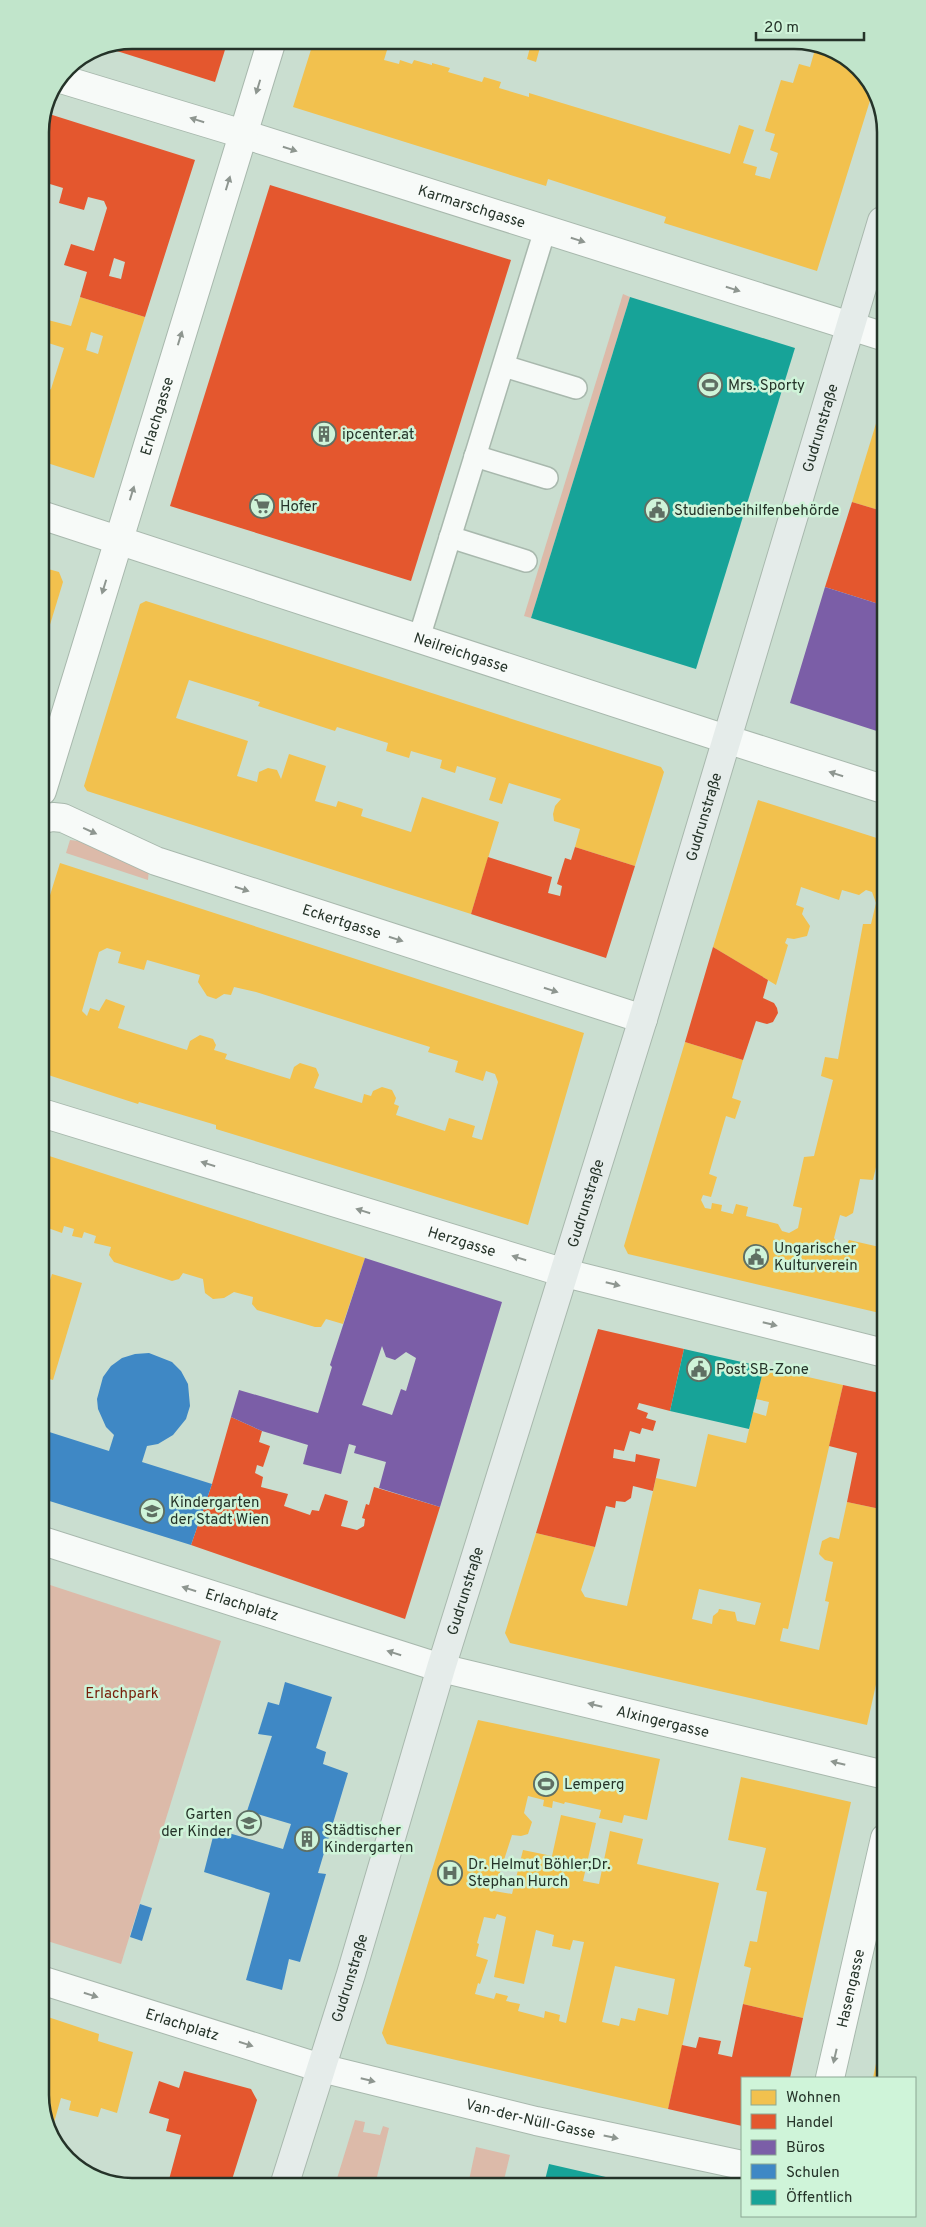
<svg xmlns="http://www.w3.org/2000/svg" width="926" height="2227" viewBox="0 0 926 2227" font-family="Overpass,sans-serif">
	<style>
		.green { fill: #dcbaa9 }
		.homes { fill: #f2c14e; fill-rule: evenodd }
		.shops { fill: #e4572e; fill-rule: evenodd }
		.offices { fill: #7b5ea7; fill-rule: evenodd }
		.schools { fill: #3f88c5 }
		.public { fill: #17a398 }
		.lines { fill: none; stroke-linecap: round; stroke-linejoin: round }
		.service-casing { stroke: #a8b8ad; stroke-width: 24 }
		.minor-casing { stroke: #a8b8ad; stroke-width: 30 }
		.tertiary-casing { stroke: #a8b8ad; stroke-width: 30 }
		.secondary-casing { stroke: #a8b8ad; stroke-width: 30 }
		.service { stroke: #f7faf8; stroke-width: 21 }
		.minor { stroke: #f7faf8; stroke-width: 28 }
		.tertiary { stroke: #f7faf8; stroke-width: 28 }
		.secondary { stroke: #e5ecea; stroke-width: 28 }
		.oneway { fill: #8e9690 }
		.labels { text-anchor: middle; stroke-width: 5; stroke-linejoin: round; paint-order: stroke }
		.street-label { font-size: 15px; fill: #253329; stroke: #cff4d9 }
		.poi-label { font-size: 15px; fill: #253329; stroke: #cff4d9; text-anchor: start }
		.park-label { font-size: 15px; fill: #761c08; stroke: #cff4d9 }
		.rim { fill: none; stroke: #253329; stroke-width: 2.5 }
	</style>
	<rect width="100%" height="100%" fill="#caded0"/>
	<g class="green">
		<polygon points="623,294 630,297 531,618 524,616"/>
		<polygon points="70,840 79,841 149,869 148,880 66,853"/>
		<polygon points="44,1583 221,1641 121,1964 44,1940"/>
		<polygon points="355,2120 365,2122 363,2132 380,2135 383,2126 389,2128 375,2185 335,2185"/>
		<polygon points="476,2147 510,2155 503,2184 468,2185"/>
	</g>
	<g class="homes">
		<polygon points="314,40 390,40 384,60 399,64 400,60 412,64 414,60 432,65 432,63 450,68 448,72 482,82 484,77 501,82 499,88 529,97 529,93 730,154 739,125 754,130 743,163 757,167 755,175 770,179 778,153 770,150 775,134 765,131 781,80 793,83 799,64 810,67 816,46 850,59 873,91 817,271 664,223 666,217 548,179 546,186 293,107"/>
		<polygon points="532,40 542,40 536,62 527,59"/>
		<path d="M 80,297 L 145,317 L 94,478 L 41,461 L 41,391 L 45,393 L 51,389 L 64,348 L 42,341 L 48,320 L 71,326 ZM 91,332 L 103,336 L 98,354 L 86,350 Z"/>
		<polygon points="882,404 882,511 852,502"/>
		<polygon points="41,567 59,572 63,582 42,651"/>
		<polygon points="146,601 661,767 664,772 635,866 575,847 580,829 554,821 553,814 555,806 561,799 509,783 502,804 489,800 496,778 457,766 455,773 440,768 442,760 411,751 409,758 386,751 388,743 337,727 335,731 258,706 260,702 189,680 176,718 248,741 237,776 257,782 259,772 268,768 277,770 281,779 289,754 326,766 315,801 336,807 338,801 363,809 361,816 411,832 422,797 499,822 471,914 87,791 84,786 140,604"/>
		<polygon points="758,800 883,840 884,1133 873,1180 860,1179 853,1213 846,1217 840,1215 834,1238 841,1247 845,1248 849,1240 884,1248 884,1314 628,1254 624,1246 685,1042 743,1060 732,1098 741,1101 735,1119 726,1116 709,1174 717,1177 711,1197 703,1195 701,1200 705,1208 711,1209 712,1203 722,1205 721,1211 733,1214 736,1204 748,1207 746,1216 778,1224 782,1231 789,1233 798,1228 802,1208 793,1206 804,1157 814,1156 833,1080 821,1076 825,1057 838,1059 863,924 871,924 876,903 872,892 866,890 859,895 842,890 839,900 801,887 796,905 804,908 802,914 810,926 807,936 794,939 787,938 785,943 788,945 776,985 713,947"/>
		<path d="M 60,863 L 584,1033 L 528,1225 L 216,1129 L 216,1125 L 139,1102 L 138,1104 L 42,1073 L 42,921 ZM 107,948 L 121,952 L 118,963 L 144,970 L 147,960 L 200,975 L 198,982 L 207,996 L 216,999 L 224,994 L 231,995 L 234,987 L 256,992 L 430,1047 L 428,1052 L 458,1061 L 455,1072 L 483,1081 L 486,1071 L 495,1074 L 498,1082 L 482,1140 L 472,1137 L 475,1126 L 449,1118 L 445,1131 L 396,1115 L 399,1106 L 394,1104 L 396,1098 L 392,1090 L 382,1087 L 373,1091 L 371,1096 L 364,1094 L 362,1103 L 314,1088 L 319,1075 L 316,1068 L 300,1063 L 294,1067 L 290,1079 L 225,1059 L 227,1054 L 214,1050 L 216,1045 L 213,1039 L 200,1035 L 190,1041 L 187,1050 L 118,1028 L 125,1006 L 106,999 L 99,1011 L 90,1008 L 87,1016 L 82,1011 L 99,952 Z"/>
		<polygon points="43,1154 365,1258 343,1324 326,1319 321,1327 315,1327 257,1310 252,1304 253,1297 234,1292 224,1298 213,1299 205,1293 203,1279 183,1273 179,1279 172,1281 114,1262 109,1255 111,1247 94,1243 96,1236 84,1232 82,1238 72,1236 74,1229 64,1226 62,1233 48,1228 50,1222 43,1220"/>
		<polygon points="52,1274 82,1283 53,1380 43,1377 43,1302"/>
		<path d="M 764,1367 L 843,1385 L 788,1629 L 783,1628 L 780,1641 L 819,1650 L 829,1602 L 825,1601 L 833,1562 L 825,1560 L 819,1554 L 822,1541 L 830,1537 L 839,1539 L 847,1502 L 885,1510 L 885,1644 L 867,1725 L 510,1643 L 505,1633 L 536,1533 L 595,1547 L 581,1590 L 585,1597 L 627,1606 L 656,1478 L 696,1487 L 708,1434 L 746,1443 L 753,1412 L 766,1416 L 769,1402 L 756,1399 ZM 699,1589 L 761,1603 L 755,1625 L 737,1621 L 735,1612 L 719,1609 L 718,1612 L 713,1616 L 712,1624 L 692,1619 Z"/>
		<path d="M 478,1720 L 660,1759 L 647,1820 L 624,1815 L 622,1823 L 599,1818 L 601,1810 L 565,1802 L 564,1804 L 553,1801 L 552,1808 L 543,1806 L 544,1800 L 528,1796 L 524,1813 L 532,1822 L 528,1834 L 521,1836 L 512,1835 L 494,1891 L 512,1894 L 523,1850 L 552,1856 L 561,1815 L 596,1823 L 583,1881 L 599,1884 L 610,1831 L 643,1839 L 637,1864 L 719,1883 L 668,2109 L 387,2044 L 382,2033 ZM 497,1914 L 506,1917 L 494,1977 L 524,1984 L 536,1930 L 554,1935 L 552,1946 L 570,1950 L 573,1940 L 584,1942 L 566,2023 L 559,2021 L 560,2015 L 545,2011 L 544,2018 L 518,2011 L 520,2004 L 506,2001 L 508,1996 L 496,1993 L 494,1999 L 475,1994 L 478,1983 L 480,1984 L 488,1960 L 476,1956 L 479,1944 L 477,1943 L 484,1917 L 495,1919 ZM 615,1966 L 675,1979 L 668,2015 L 638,2008 L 635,2021 L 621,2018 L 619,2026 L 602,2022 Z"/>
		<polygon points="741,1777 851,1802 803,2018 743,2004 751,1968 744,1966 750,1941 757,1942 767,1892 756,1890 766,1848 728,1840"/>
		<polygon points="45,2016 99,2034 98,2041 133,2052 117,2113 101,2108 98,2117 69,2110 71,2101 61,2098 51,2133 45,2125"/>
		<polygon points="885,2022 886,2078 873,2078 882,2035"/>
	</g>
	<g class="shops">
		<polygon points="132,40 228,40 215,82 101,46"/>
		<path d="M 46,113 L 195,160 L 145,317 L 80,297 L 87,272 L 64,265 L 71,244 L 94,251 L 107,208 L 104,201 L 88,197 L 84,210 L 59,203 L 63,188 L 40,181 L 40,126 ZM 114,258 L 125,262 L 121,279 L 109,276 Z"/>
		<polygon points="270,185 511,260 411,581 170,506"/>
		<polygon points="852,502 882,511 882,605 825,587"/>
		<polygon points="575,847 635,866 606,958 471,914 488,857 552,877 548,893 560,896 562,886 557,884 565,858 571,860"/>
		<polygon points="713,947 768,980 763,998 774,1003 777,1008 778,1013 773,1022 767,1024 756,1021 743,1060 685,1042"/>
		<polygon points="598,1329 684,1349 670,1411 639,1403 637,1409 648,1413 646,1418 656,1421 653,1431 642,1428 640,1434 630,1431 624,1451 614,1449 613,1458 635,1462 636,1454 660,1459 653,1491 633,1486 631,1498 625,1502 616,1501 615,1508 606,1506 595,1547 536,1533"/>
		<polygon points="843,1385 884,1394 885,1510 847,1502 857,1453 829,1446"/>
		<polygon points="231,1417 262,1431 259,1442 270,1446 263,1467 257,1465 255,1473 263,1477 261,1487 288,1494 284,1506 310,1515 312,1510 319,1511 325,1494 348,1501 341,1526 357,1530 364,1526 365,1519 362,1518 366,1504 369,1505 374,1487 440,1507 405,1619 191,1545 212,1484"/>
		<polygon points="743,2004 803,2018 790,2078 742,2078 742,2126 668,2109 682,2045 696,2048 699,2037 721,2041 718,2054 732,2057"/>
		<polygon points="184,2071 251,2089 257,2100 230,2186 167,2187 181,2135 166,2131 169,2119 149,2113 159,2081 179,2088"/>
	</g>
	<g class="offices">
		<polygon points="825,587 882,605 879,626 882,626 883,652 880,651 883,657 883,733 790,703"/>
		<path d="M 365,1258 L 502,1302 L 440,1507 L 379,1488 L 386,1462 L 354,1453 L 356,1446 L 349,1444 L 341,1474 L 303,1464 L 308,1445 L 262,1431 L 231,1417 L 239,1390 L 318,1413 L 332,1367 L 330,1365 ZM 382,1346 L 386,1357 L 395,1360 L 406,1352 L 416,1358 L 406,1391 L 401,1389 L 392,1415 L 362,1405 Z"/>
	</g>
	<g class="schools">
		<polygon points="149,1353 172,1362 181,1371 188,1384 190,1406 186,1419 173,1435 158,1444 147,1446 142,1462 212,1484 191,1545 43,1499 43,1430 109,1451 114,1435 106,1427 98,1409 97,1399 103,1377 111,1366 122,1358 135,1354"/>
		<polygon points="285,1682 332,1697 316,1748 326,1752 323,1764 348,1773 318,1873 326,1874 300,1962 289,1959 282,1990 246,1980 270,1893 204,1872 215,1829 283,1849 291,1824 247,1811 272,1736 258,1734 268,1702 279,1705"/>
		<polygon points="140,1904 152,1908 142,1941 130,1937"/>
	</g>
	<g class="public">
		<polygon points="630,297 795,348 696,669 531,618"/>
		<polygon points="684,1349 764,1367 749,1429 670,1411"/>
		<polygon points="549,2164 632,2183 544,2184"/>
	</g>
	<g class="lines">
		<defs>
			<g id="service">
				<polyline points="504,366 576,388"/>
				<polyline points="475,456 547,478"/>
				<polyline points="450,537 526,561"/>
				<polyline points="419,638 545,230"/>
			</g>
			<g id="minor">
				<path id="s1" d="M 61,79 L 243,134 L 882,336"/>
				<polyline points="726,739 883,789"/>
				<path id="s2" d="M 42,791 L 272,40"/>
				<path id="s3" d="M 42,819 L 53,817 L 63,818 L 156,861 L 643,1019"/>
				<path id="s4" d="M 42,1113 L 565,1273 L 884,1353"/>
				<path id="s5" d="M 43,1541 L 441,1668 L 885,1775"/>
				<path id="s6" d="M 44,1981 L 321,2068 L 536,2121 L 742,2165"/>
				<path id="s7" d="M 830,2078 L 885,1838"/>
			</g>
			<g id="tertiary">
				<path id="s8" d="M 41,515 L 726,739"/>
			</g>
			<g id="secondary">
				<path id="s9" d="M 284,2186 L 351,1974 L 441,1668 L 643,1019 L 882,221"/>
			</g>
		</defs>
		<use href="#service" class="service-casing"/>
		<use href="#minor" class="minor-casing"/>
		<use href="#tertiary" class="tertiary-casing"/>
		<use href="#secondary" class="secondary-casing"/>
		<use href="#service" class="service"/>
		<use href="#minor" class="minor"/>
		<use href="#tertiary" class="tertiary"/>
		<use href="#secondary" class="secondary"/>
	</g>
	<defs><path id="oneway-solid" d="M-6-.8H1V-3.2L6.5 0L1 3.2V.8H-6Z" transform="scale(1.25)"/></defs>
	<g class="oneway">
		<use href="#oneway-solid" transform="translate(258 87) rotate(107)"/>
		<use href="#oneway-solid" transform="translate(197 120) rotate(-163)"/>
		<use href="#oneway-solid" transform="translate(290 149) rotate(18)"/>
		<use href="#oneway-solid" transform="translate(228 183) rotate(-73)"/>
		<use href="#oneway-solid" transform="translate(578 240) rotate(17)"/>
		<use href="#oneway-solid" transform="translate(733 289) rotate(17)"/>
		<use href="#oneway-solid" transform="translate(180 338) rotate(-73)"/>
		<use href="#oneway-solid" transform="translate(132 493) rotate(-73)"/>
		<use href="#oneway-solid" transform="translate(104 587) rotate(107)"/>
		<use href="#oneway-solid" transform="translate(836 774) rotate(-162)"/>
		<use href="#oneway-solid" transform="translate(90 831) rotate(24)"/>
		<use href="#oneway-solid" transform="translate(242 889) rotate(18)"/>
		<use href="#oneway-solid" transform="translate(396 939) rotate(18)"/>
		<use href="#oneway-solid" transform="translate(551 990) rotate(18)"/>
		<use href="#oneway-solid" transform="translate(208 1164) rotate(-163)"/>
		<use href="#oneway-solid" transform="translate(363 1211) rotate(-163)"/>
		<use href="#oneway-solid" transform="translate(519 1258) rotate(-163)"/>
		<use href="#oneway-solid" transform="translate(613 1284) rotate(14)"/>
		<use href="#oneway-solid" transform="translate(770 1324) rotate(14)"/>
		<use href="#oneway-solid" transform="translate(189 1589) rotate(-162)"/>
		<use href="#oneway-solid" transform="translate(394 1653) rotate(-163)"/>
		<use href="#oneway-solid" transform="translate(595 1705) rotate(-166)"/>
		<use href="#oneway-solid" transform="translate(838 1763) rotate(-166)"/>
		<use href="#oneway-solid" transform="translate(91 1995) rotate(17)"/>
		<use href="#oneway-solid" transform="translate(246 2044) rotate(18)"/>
		<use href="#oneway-solid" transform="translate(835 2056) rotate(103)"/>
		<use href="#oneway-solid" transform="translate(368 2080) rotate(14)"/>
		<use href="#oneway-solid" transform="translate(611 2137) rotate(12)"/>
	</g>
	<defs>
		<symbol id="stadium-ring" viewBox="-11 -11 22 22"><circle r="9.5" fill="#cff4d9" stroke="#5f6f63" stroke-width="1.5"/><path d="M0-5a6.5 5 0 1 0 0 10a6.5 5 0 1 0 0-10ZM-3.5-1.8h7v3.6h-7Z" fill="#5f6f63"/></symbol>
		<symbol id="building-ring" viewBox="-11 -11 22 22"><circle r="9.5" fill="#cff4d9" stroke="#5f6f63" stroke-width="1.5"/><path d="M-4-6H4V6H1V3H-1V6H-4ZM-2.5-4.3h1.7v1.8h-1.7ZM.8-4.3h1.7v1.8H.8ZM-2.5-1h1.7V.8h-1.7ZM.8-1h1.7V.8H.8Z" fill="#5f6f63"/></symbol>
		<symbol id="supermarket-ring" viewBox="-11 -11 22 22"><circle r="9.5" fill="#cff4d9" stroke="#5f6f63" stroke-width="1.5"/><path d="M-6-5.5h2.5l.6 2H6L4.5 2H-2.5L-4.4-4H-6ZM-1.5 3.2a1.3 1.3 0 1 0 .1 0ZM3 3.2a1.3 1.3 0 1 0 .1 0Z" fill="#5f6f63"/></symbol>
		<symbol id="civic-ring" viewBox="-11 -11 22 22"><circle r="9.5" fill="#cff4d9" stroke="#5f6f63" stroke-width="1.5"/><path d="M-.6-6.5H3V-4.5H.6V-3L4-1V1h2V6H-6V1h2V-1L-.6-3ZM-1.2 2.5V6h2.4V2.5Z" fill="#5f6f63"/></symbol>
		<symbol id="school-ring" viewBox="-11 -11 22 22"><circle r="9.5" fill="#cff4d9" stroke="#5f6f63" stroke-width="1.5"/><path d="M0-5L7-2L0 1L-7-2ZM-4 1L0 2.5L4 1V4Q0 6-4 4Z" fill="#5f6f63"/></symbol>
		<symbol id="hospital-ring" viewBox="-11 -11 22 22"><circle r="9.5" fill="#cff4d9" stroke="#5f6f63" stroke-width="1.5"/><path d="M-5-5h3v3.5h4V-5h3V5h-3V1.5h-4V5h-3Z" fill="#5f6f63"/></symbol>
	</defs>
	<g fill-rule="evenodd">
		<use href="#stadium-ring" x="696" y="371" width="28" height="28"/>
		<use href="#building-ring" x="310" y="420" width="28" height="28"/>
		<use href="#supermarket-ring" x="248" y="492" width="28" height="28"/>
		<use href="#civic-ring" x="643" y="496" width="28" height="28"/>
		<use href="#civic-ring" x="742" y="1243" width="28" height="28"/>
		<use href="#civic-ring" x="685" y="1355" width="28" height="28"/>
		<use href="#school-ring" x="138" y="1497" width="28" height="28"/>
		<use href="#stadium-ring" x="532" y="1770" width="28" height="28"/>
		<use href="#school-ring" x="235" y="1809" width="28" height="28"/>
		<use href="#building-ring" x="293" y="1825" width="28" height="28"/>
		<use href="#hospital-ring" x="436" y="1859" width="28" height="28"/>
	</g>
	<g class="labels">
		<g class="street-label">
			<text dy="5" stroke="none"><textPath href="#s1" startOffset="430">Karmarschgasse</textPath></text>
			<text dy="5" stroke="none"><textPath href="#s2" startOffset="392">Erlachgasse</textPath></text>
			<text dy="5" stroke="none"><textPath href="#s9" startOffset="1838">Gudrunstraße</textPath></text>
			<text dy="5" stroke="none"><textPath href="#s8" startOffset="442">Neilreichgasse</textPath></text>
			<text dy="5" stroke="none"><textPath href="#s9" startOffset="1432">Gudrunstraße</textPath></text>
			<text dy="5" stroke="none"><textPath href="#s3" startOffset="319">Eckertgasse</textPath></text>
			<text dy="5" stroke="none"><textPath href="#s9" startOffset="1028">Gudrunstraße</textPath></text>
			<text dy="5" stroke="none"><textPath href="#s4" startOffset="439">Herzgasse</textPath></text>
			<text dy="5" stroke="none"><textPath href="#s9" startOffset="622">Gudrunstraße</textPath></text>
			<text dy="5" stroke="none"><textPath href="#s5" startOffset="209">Erlachplatz</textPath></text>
			<text dy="5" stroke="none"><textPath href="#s5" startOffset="646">Alxingergasse</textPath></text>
			<text dy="5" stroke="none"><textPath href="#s9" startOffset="218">Gudrunstraße</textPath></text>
			<text dy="5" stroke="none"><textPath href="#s7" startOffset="92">Hasengasse</textPath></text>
			<text dy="5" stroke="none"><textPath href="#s6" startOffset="145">Erlachplatz</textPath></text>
			<text dy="5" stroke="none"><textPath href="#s6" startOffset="506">Van-der-Nüll-Gasse</textPath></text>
		</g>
		<g class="poi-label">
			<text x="728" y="390">Mrs. Sporty</text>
			<text x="342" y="439">ipcenter.at</text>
			<text x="280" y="511">Hofer</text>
			<text x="674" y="515">Studienbeihilfenbehörde</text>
			<text x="774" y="1253">Ungarischer<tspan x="774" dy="17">Kulturverein</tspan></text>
			<text x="716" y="1374">Post SB-Zone</text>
			<text x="170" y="1507">Kindergarten<tspan x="170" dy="17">der Stadt Wien</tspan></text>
			<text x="564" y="1789">Lemperg</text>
			<text x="232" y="1819" text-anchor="end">Garten<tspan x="232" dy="17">der Kinder</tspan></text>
			<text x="324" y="1835">Städtischer<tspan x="324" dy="17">Kindergarten</tspan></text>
			<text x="468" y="1869">Dr. Helmut Böhler;Dr.<tspan x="468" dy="17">Stephan Hurch</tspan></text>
		</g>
		<g class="park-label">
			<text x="122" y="1698">Erlachpark</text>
		</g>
	</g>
	<path d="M0 0H926V2227H0ZM132 49H794A83 83 0 0 1 877 132V2095A83 83 0 0 1 794 2178H132A83 83 0 0 1 49 2095V132A83 83 0 0 1 132 49Z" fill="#c1e5cb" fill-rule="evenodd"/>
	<path class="rim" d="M132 49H794A83 83 0 0 1 877 132V2095A83 83 0 0 1 794 2178H132A83 83 0 0 1 49 2095V132A83 83 0 0 1 132 49Z"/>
	<rect x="741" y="2077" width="175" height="140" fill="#cff4d9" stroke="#8ba793"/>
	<rect x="751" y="2090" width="25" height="15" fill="#f2c14e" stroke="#8ba793"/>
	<text x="786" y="2102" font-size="15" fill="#253329">Wohnen</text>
	<rect x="751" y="2114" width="25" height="15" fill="#e4572e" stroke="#8ba793"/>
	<text x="786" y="2127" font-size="15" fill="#253329">Handel</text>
	<rect x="751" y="2140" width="25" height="15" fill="#7b5ea7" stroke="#8ba793"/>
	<text x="786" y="2152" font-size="15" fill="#253329">Büros</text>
	<rect x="751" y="2164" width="25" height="15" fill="#3f88c5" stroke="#8ba793"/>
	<text x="786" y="2177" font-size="15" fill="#253329">Schulen</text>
	<rect x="751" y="2190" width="25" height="15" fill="#17a398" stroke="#8ba793"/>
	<text x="786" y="2202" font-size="15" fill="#253329">Öffentlich</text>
	<path d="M756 32v8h108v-8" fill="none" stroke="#253329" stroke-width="2.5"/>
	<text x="764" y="32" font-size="15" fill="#253329" stroke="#cff4d9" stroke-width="4" paint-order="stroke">20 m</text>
</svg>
